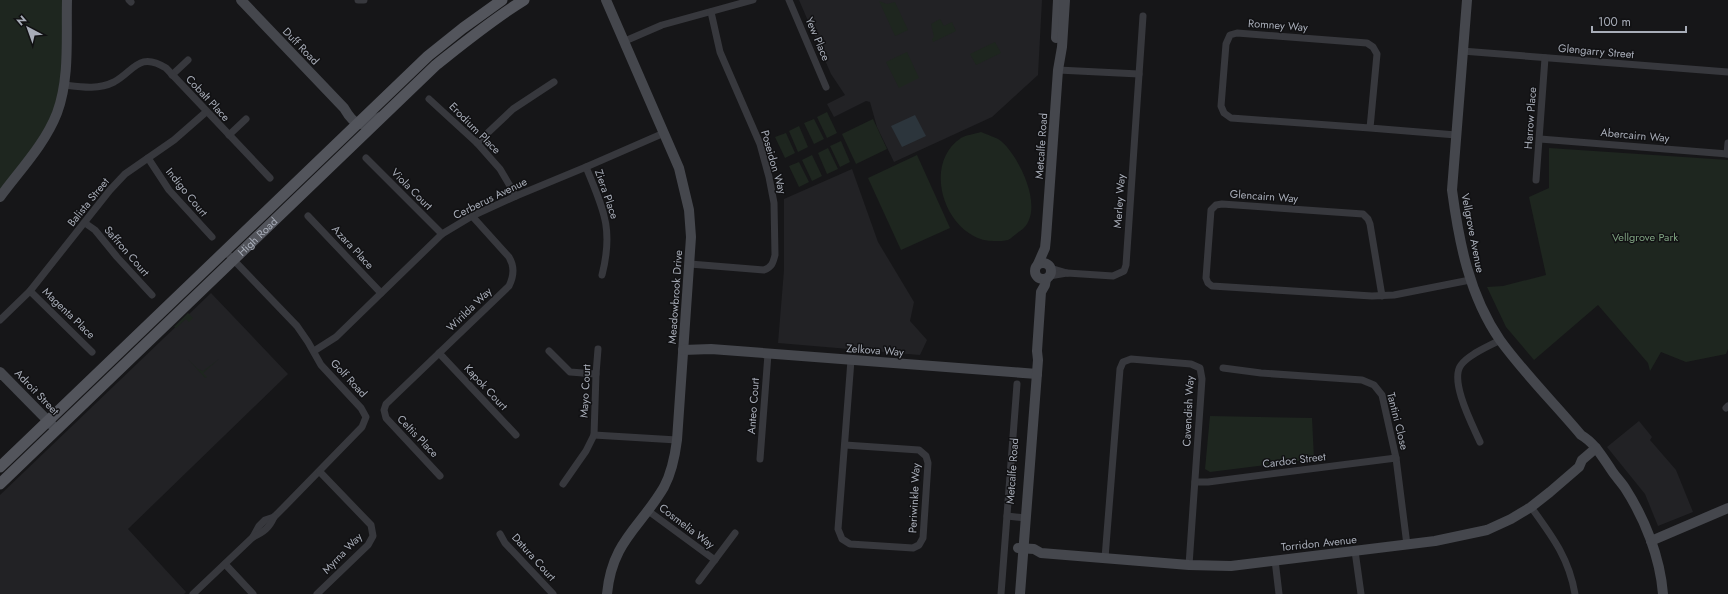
<svg xmlns="http://www.w3.org/2000/svg" width="1728" height="594" viewBox="0 0 1728 594" font-family="Jost,sans-serif">
	<style>
		.built { fill: #222225 }
		.green { fill: #1e261f }
		.water { fill: #2c353c }
		.lines { fill: none; stroke-linecap: round; stroke-linejoin: round }
		.street { stroke: #37383d; stroke-width: 7 }
		.secondary { stroke: #45474d; stroke-width: 10 }
		.primary { stroke: #53555c; stroke-width: 11 }
		.labels { text-anchor: middle; stroke-width: 3; stroke-linejoin: round; paint-order: stroke }
		.street-label { font-size: 11px; fill: #a8adb8; stroke: #111113 }
		.park-label { font-size: 11px; fill: #7fa381; stroke: #111113 }
	</style>
	<rect width="100%" height="100%" fill="#161618"/>
	<g class="built">
		<polygon points="799,0 1042,0 1038,75 992,117 894,162 877,127 870,102 866,101 834,117 827,104 845,95 831,74"/>
		<polygon points="852,169 878,242 914,302 910,321 927,340 920,355 778,343 784,270 784,199"/>
		<polygon points="211,293 288,374 128,529 186,592 184,594 0,594 0,495"/>
		<polygon points="1639,421 1652,437 1650,440 1676,470 1693,512 1658,526 1645,494 1607,447"/>
	</g>
	<g class="green">
		<polygon points="0,0 66,0 59,109 0,195"/>
		<polygon points="879,1 887,4 895,2 908,30 895,36"/>
		<polygon points="940,19 944,26 952,22 956,31 933,42 932,39 934,37 931,24"/>
		<polygon points="995,42 1001,53 976,65 970,54"/>
		<polygon points="907,52 919,78 899,88 886,62"/>
		<polygon points="827,112 837,133 827,138 817,117"/>
		<polygon points="814,119 824,139 814,144 804,123"/>
		<polygon points="873,119 887,149 856,164 842,134"/>
		<polygon points="799,126 808,147 798,152 789,131"/>
		<path d="M 981,132 C 987,135 996,137 1001,141 C 1020,157 1047,213 1020,231 C 1016,234 1012,238 1008,240 C 1004,241 1000,241 996,241 C 948,243 919,166 961,138 C 966,135 975,134 981,132 Z"/>
		<polygon points="786,133 795,153 785,158 775,137"/>
		<polygon points="841,141 850,162 840,167 830,146"/>
		<polygon points="828,148 838,169 827,174 818,153"/>
		<polygon points="1549,148 1728,160 1728,349 1726,354 1686,362 1661,352 1650,371 1648,363 1598,305 1534,360 1506,327 1487,287 1503,286 1546,275 1529,197 1549,188"/>
		<polygon points="812,155 822,176 812,181 802,160"/>
		<polygon points="917,155 950,228 901,250 868,178"/>
		<polygon points="799,162 809,182 799,187 789,166"/>
		<polygon points="188,313 193,318 189,322 186,319 176,328 174,327"/>
		<polygon points="188,359 198,369 203,371 219,359 203,373 207,377 205,378"/>
		<polygon points="1210,416 1312,418 1314,459 1210,472 1205,469"/>
	</g>
	<polygon class="water" points="915,115 926,136 902,147 891,126"/>
	<g class="lines">
		<g class="street">
			<polyline points="129,0 131,2"/>
			<polyline points="358,0 364,0"/>
			<polyline points="789,0 826,87"/>
			<polyline points="625,41 662,25 753,0"/>
			<polyline points="1462,51 1728,72"/>
			<polyline points="1058,70 1139,74"/>
			<polyline points="172,75 188,60"/>
			<path d="M 64,85 C 81,87 98,90 114,82 C 134,71 139,51 166,68 L 270,178"/>
			<polyline points="429,99 477,143 500,169 516,196"/>
			<polyline points="1370,128 1231,118 1224,113 1221,106 1226,44 1230,35 1237,33 1367,43 1373,47 1377,54 1370,128 1456,135"/>
			<polyline points="229,135 246,119"/>
			<polyline points="1540,139 1728,154"/>
			<polyline points="477,143 513,109 554,82"/>
			<polyline points="1727,154 1728,143"/>
			<polyline points="148,158 169,190 212,237"/>
			<polyline points="366,158 442,234"/>
			<path d="M 586,167 C 603,209 614,228 602,275"/>
			<polyline points="1536,180 1545,58"/>
			<polyline points="308,216 381,293"/>
			<polyline points="85,223 95,230 117,257 152,295"/>
			<polyline points="225,251 297,326 308,342 321,365 361,408 366,417 362,427 285,506 274,517 265,520 259,526 253,537"/>
			<path d="M 690,264 L 764,270 C 772,267 773,263 775,255 L 774,203 L 769,177 L 760,144 L 720,52 L 711,12"/>
			<polyline points="1050,268 1067,273"/>
			<polyline points="1049,276 1067,273 1113,276 1124,271 1126,265 1143,16"/>
			<polyline points="30,291 92,352"/>
			<polyline points="1382,296 1370,224 1368,219 1363,214 1222,204 1216,205 1211,210 1206,278 1208,283 1212,286 1372,296 1394,295 1470,280"/>
			<polyline points="0,320 30,291 110,190 125,174 174,140 206,112"/>
			<polyline points="314,351 336,337 442,234 472,216 516,196 586,167 664,133"/>
			<polyline points="549,351 570,372 596,374"/>
			<polyline points="439,353 516,435"/>
			<polyline points="1223,368 1261,373 1362,380 1374,385 1382,395 1396,458 1407,545"/>
			<polyline points="1726,408 1728,406"/>
			<polyline points="594,435 677,440"/>
			<path d="M 1480,442 C 1473,426 1449,381 1461,365 C 1469,354 1488,347 1500,340"/>
			<polyline points="845,445 919,450 926,456 928,463 923,538 919,545 913,548 850,544 842,539 838,529 851,360"/>
			<polyline points="760,459 768,354"/>
			<path d="M 440,476 L 386,418 L 384,410 L 386,404 L 509,286 C 514,276 515,267 509,257 L 472,216"/>
			<polyline points="1195,482 1208,482 1396,458"/>
			<polyline points="563,484 586,451 594,435 596,374 598,349"/>
			<path d="M 1531,507 C 1552,536 1569,558 1575,594"/>
			<polyline points="647,510 715,560"/>
			<polyline points="1007,516 1026,518"/>
			<polyline points="500,534 505,543 553,594"/>
			<polyline points="1355,551 1361,594"/>
			<polyline points="1105,558 1120,369 1123,362 1131,359 1191,364 1200,368 1202,379 1189,565"/>
			<polyline points="1275,560 1279,594"/>
			<polyline points="225,564 253,594"/>
			<polyline points="699,581 735,533"/>
			<path d="M 193,594 L 253,537 C 264,532 269,528 274,517"/>
			<polyline points="317,594 368,545 373,536 371,525 320,472"/>
			<polyline points="1001,594 1017,384"/>
		</g>
		<g class="secondary">
			<path d="M 241,0 L 344,108 C 355,127 361,128 380,117"/>
			<path d="M 606,0 L 679,168 L 689,210 L 691,237 L 677,440 C 675,456 672,472 664,487 C 640,528 612,541 607,594"/>
			<path d="M 1467,0 L 1452,190 C 1459,242 1469,295 1500,340 C 1523,372 1555,404 1581,435 C 1595,443 1603,458 1612,471 C 1616,477 1621,482 1625,488 C 1645,519 1660,557 1663,594"/>
			<polyline points="1056,38 1058,0"/>
			<path d="M 0,197 C 20,170 45,144 57,113 C 70,78 66,37 67,0"/>
			<circle cx="1043" cy="271" r="8"/>
			<polyline points="1038,264 1045,248 1046,238 1058,70 1062,47 1065,0"/>
			<polyline points="683,350 711,349 1037,374"/>
			<polyline points="0,372 53,426"/>
			<polyline points="1651,541 1728,508"/>
			<polyline points="1018,548 1034,549 1041,553 1189,565 1231,566 1435,541 1487,530 1511,519 1531,507 1550,492 1579,467 1582,460 1596,448"/>
			<polyline points="1020,594 1038,360 1037,351 1041,292 1045,285 1046,279"/>
		</g>
		<g class="primary">
			<polyline points="0,467 428,56 463,28 502,0"/>
			<path id="s1" d="M 0,484 L 436,65 C 465,42 493,19 524,0"/>
		</g>
	</g>
	<g class="labels">
		<g class="street-label">
			<text transform="translate(1278 25) rotate(4)" y="4">Romney Way</text>
			<text transform="translate(818 39) rotate(67)" y="4">Yew Place</text>
			<text transform="translate(301 46) rotate(46)" y="4">Duff Road</text>
			<text transform="translate(1596 51) rotate(5)" y="4">Glengarry Street</text>
			<text transform="translate(208 98) rotate(47)" y="4">Cobalt Place</text>
			<text transform="translate(1530 118) rotate(-86)" y="4">Harrow Place</text>
			<text transform="translate(475 128) rotate(45)" y="4">Erodium Place</text>
			<text transform="translate(1635 135) rotate(5)" y="4">Abercairn Way</text>
			<text transform="translate(1041 146) rotate(-86)" y="4">Metcalfe Road</text>
			<text transform="translate(774 162) rotate(74)" y="4">Poseidon Way</text>
			<text transform="translate(412 189) rotate(45)" y="4">Viola Court</text>
			<text transform="translate(187 192) rotate(51)" y="4">Indigo Court</text>
			<text transform="translate(607 194) rotate(71)" y="4">Ziera Place</text>
			<text transform="translate(1264 196) rotate(4)" y="4">Glencairn Way</text>
			<text transform="translate(490 198) rotate(-26)" y="4">Cerberus Avenue</text>
			<text transform="translate(1119 201) rotate(-86)" y="4">Merley Way</text>
			<text transform="translate(88 202) rotate(-51)" y="4">Balista Street</text>
			<text transform="translate(1473 233) rotate(79)" y="4">Vellgrove Avenue</text>
			<text dy="4" stroke="none"><textPath href="#s1" startOffset="357">High Road</textPath></text>
			<text transform="translate(353 247) rotate(47)" y="4">Azara Place</text>
			<text transform="translate(127 251) rotate(49)" y="4">Saffron Court</text>
			<text transform="translate(675 297) rotate(-86)" y="4">Meadowbrook Drive</text>
			<text transform="translate(469 309) rotate(-44)" y="4">Wirilda Way</text>
			<text transform="translate(69 313) rotate(44)" y="4">Magenta Place</text>
			<text transform="translate(875 350) rotate(4)" y="4">Zelkova Way</text>
			<text transform="translate(349 378) rotate(47)" y="4">Golf Road</text>
			<text transform="translate(486 387) rotate(47)" y="4">Kapok Court</text>
			<text transform="translate(585 391) rotate(-87)" y="4">Mayo Court</text>
			<text transform="translate(37 392) rotate(46)" y="4">Adroit Street</text>
			<text transform="translate(753 406) rotate(-86)" y="4">Anteo Court</text>
			<text transform="translate(1188 411) rotate(-87)" y="4">Cavendish Way</text>
			<text transform="translate(1398 421) rotate(76)" y="4">Tantini Close</text>
			<text transform="translate(418 436) rotate(46)" y="4">Celtis Place</text>
			<text transform="translate(1294 460) rotate(-7)" y="4">Cardoc Street</text>
			<text transform="translate(1012 471) rotate(-86)" y="4">Metcalfe Road</text>
			<text transform="translate(914 498) rotate(-87)" y="4">Periwinkle Way</text>
			<text transform="translate(687 526) rotate(37)" y="4">Cosmelia Way</text>
			<text transform="translate(1319 543) rotate(-6)" y="4">Torridon Avenue</text>
			<text transform="translate(342 553) rotate(-46)" y="4">Myrna Way</text>
			<text transform="translate(534 557) rotate(48)" y="4">Datura Court</text>
		</g>
		<g class="park-label">
			<text x="1645" y="241">Vellgrove Park</text>
		</g>
	</g>
	<g transform="translate(28 28) rotate(319)" stroke="#111113" stroke-width="3" paint-order="stroke">
	<path d="M0-3L7 15L0 10L-7 15Z" fill="#a8adb8"/>
	<text y="-6" font-size="11" font-weight="bold" text-anchor="middle" fill="#a8adb8">N</text>
	</g>
	<path d="M1592 26v6h94v-6" fill="none" stroke="#a8adb8" stroke-width="2"/>
	<text x="1598" y="26" font-size="12" fill="#a8adb8" stroke="#111113" stroke-width="3" paint-order="stroke">100 m</text>
</svg>
